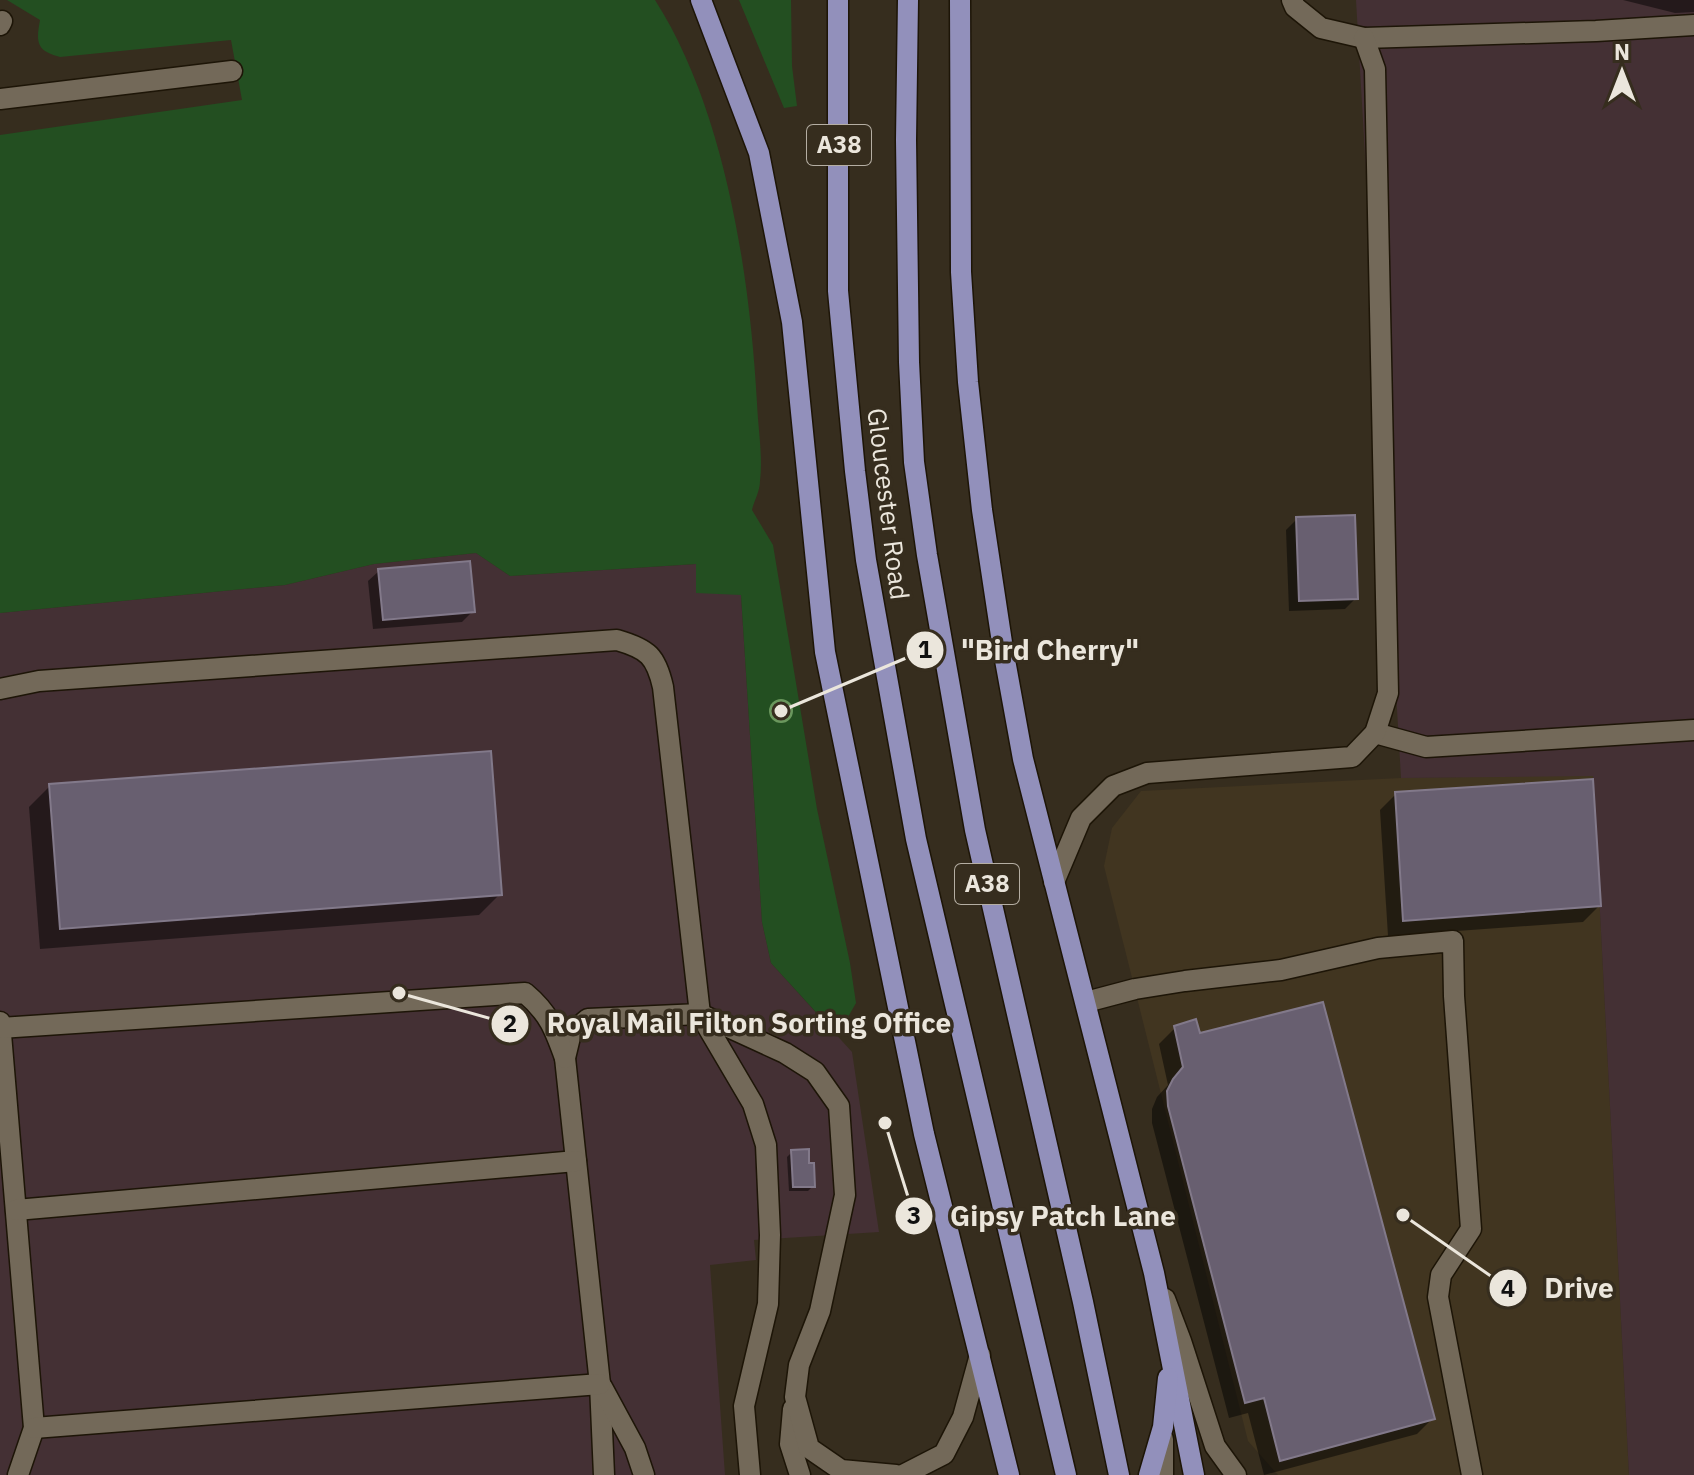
<svg xmlns="http://www.w3.org/2000/svg" width="1694" height="1475" viewBox="0 0 1694 1475" font-family="'IBM Plex Sans',sans-serif">
	<style>
		.built { fill: #413520 }
		.industrial { fill: #443034 }
		.green { fill: #234f21 }
		.shadow { fill: #0007 }
		.building { fill: #685f70; stroke: #82798a; stroke-width: 2 }
		.lines { fill: none; stroke-linecap: round; stroke-linejoin: round }
		.service-casing { stroke: #1d1507; stroke-width: 23 }
		.minor-casing { stroke: #1d1507; stroke-width: 23 }
		.secondary-casing { stroke: #1d1507; stroke-width: 23 }
		.primary-casing { stroke: #1d1507; stroke-width: 23 }
		.service { stroke: #736959; stroke-width: 20 }
		.minor { stroke: #736959; stroke-width: 20 }
		.secondary { stroke: #736959; stroke-width: 20 }
		.primary { stroke: #9290bb; stroke-width: 20 }
		.tree { fill: #6a975d }
		.labels { text-anchor: middle; stroke-width: 7; stroke-linejoin: round; paint-order: stroke }
		.shield { fill: #362d1e; stroke: #b5aea3; stroke-width: 2 }
		.shield-label { font-size: 24px; font-weight: bold; fill: #ebe6dc }
		.street-label { font-size: 26px; fill: #ebe6dc; stroke: #362d1e }
		.leader { fill: none; stroke: #ebe6dc; stroke-width: 3 }
		.callout-dot { fill: #ebe6dc; stroke: #362d1e; stroke-width: 3 }
		.mark-label { font-size: 24px; text-anchor: middle; font-weight: bold; fill: #111 }
		.callout-label { font-size: 28px; text-anchor: middle; font-weight: bold; fill: #ebe6dc; stroke: #362d1e; stroke-width: 7; stroke-linejoin: round; paint-order: stroke }
	</style>
	<rect width="100%" height="100%" fill="#362d1e"/>
	<polygon class="built" points="1593,775 1629,1475 1278,1475 1248,1441 1104,866 1112,828 1141,791 1401,778"/>
	<g class="industrial">
		<polygon points="1356,0 1694,0 1694,1475 1629,1475 1593,776 1401,778"/>
		<polygon points="476,553 510,576 696,564 741,595 762,922 771,963 852,1052 879,1232 754,1240 756,1260 710,1265 725,1475 0,1475 0,613 285,585 374,564"/>
	</g>
	<g class="green">
		<path d="M 7,0 L 655,0 C 725,109 750,275 757,403 C 758,428 763,456 760,481 C 760,491 754,501 752,510 L 773,545 L 817,809 L 850,963 L 856,1003 L 848,1017 L 825,1022 L 771,963 L 762,922 L 741,595 L 696,593 L 696,564 L 510,576 L 476,553 L 374,564 L 285,585 L 0,613 L 0,135 L 242,100 L 231,40 L 60,57 C 36,51 36,42 40,20 Z"/>
		<polygon points="739,0 791,0 792,66 797,106 784,108"/>
	</g>
	<g class="shadow">
		<polygon points="1623,0 1694,0 1694,12 1675,13"/>
		<polygon points="1297,519 1356,598 1345,609 1289,611 1286,530"/>
		<polygon points="379,571 473,611 462,622 373,629 368,581"/>
		<polygon points="50,786 500,894 479,915 40,949 29,807"/>
		<polygon points="1396,794 1599,906 1583,922 1388,936 1380,810"/>
		<polygon points="1175,1028 1199,1035 1433,1418 1417,1434 1264,1475 1248,1413 1229,1418 1152,1123 1152,1109 1157,1097 1168,1085 1159,1044"/>
		<polygon points="792,1152 813,1186 808,1191 789,1191 787,1157"/>
	</g>
	<g class="building">
		<polygon points="1355,515 1358,599 1299,601 1296,517"/>
		<polygon points="470,561 475,612 383,620 378,569"/>
		<polygon points="491,751 502,895 60,929 49,784"/>
		<polygon points="1593,779 1601,906 1403,921 1395,792"/>
		<polygon points="1323,1002 1435,1419 1280,1461 1264,1398 1245,1403 1168,1106 1167,1091 1173,1079 1183,1067 1174,1026 1196,1019 1200,1033"/>
		<polygon points="809,1149 809,1163 814,1163 815,1187 793,1187 791,1150"/>
	</g>
	<g class="lines">
		<defs>
			<g id="service">
				<polyline points="1292,0 1295,7 1321,28 1364,38 1596,31 1694,25"/>
				<path d="M 0,689 L 39,681 L 617,640 C 648,649 656,656 663,687 L 700,1014 L 588,1019 L 571,1033 L 565,1058 L 600,1384 L 604,1475"/>
				<polyline points="1375,733 1426,747 1694,730"/>
				<polyline points="1054,882 1081,818 1113,786 1147,773 1352,757 1375,733 1388,693 1375,69 1364,38"/>
				<polyline points="1086,1002 1135,989 1185,981 1281,970 1378,948 1453,941 1454,996 1471,1229 1441,1275 1438,1297 1472,1475"/>
				<polyline points="0,1022 34,1428 18,1475"/>
				<path d="M 0,1028 L 525,993 C 549,1013 555,1030 565,1058"/>
				<polyline points="16,1210 576,1161"/>
				<polyline points="602,1387 635,1448 644,1475"/>
				<polyline points="793,1409 790,1444 800,1475"/>
				<polyline points="34,1428 600,1384"/>
				<polyline points="750,1475 744,1406 768,1304 770,1235 766,1145 753,1104 700,1014 785,1053 815,1072 839,1106 845,1195 820,1311 799,1365 795,1397 809,1448 841,1470 896,1475"/>
				<polyline points="903,1475 944,1454 963,1417 980,1355"/>
			</g>
			<g id="minor">
				<polyline points="0,25 2,21"/>
				<polyline points="0,99 232,71"/>
			</g>
			<g id="secondary">
				<polyline points="1165,1299 1181,1341 1215,1446 1236,1475"/>
				<polyline points="1163,1439 1163,1475"/>
			</g>
			<g id="primary">
				<polyline points="701,0 759,153 792,322 825,652 924,1134 1009,1475"/>
				<polyline points="838,0 838,291 855,471 866,560 916,839 1066,1475"/>
				<polyline points="908,0 906,140 909,362 914,462 927,555 975,830 1083,1302 1119,1475"/>
				<polyline points="960,0 961,272 968,382 982,510 1003,649 1023,759 1154,1273 1194,1475"/>
				<polyline points="1149,1475 1163,1427 1168,1378"/>
			</g>
		</defs>
		<use href="#service" class="service-casing"/>
		<use href="#minor" class="minor-casing"/>
		<use href="#secondary" class="secondary-casing"/>
		<use href="#primary" class="primary-casing"/>
		<use href="#service" class="service"/>
		<use href="#minor" class="minor"/>
		<use href="#secondary" class="secondary"/>
		<use href="#primary" class="primary"/>
	</g>
	<circle class="tree" cx="781" cy="711" r="12"/>
	<g class="labels">
		<g class="shield">
			<rect x="807" y="125" width="64" height="40" rx="6"/>
			<rect x="955" y="864" width="64" height="40" rx="6"/>
		</g>
		<g class="shield-label">
			<text x="839" y="153">A38</text>
			<text x="987" y="892">A38</text>
		</g>
		<g class="street-label">
			<text transform="translate(888 504) rotate(83)" y="9">Gloucester Road</text>
		</g>
	</g>
	<path class="leader" d="M781 711L925 650M399 993L510 1024M885 1123L914 1216M1403 1215L1508 1288"/>
	<g class="callout-dot">
		<circle cx="781" cy="711" r="8"/>
		<circle cx="399" cy="993" r="8"/>
		<circle cx="885" cy="1123" r="8"/>
		<circle cx="1403" cy="1215" r="8"/>
		<circle cx="925" cy="650" r="20"/>
		<circle cx="510" cy="1024" r="20"/>
		<circle cx="914" cy="1216" r="20"/>
		<circle cx="1508" cy="1288" r="20"/>
	</g>
	<g class="mark-label">
		<text x="925" y="658">1</text>
		<text x="510" y="1032">2</text>
		<text x="914" y="1224">3</text>
		<text x="1508" y="1297">4</text>
	</g>
	<g class="callout-label">
		<text x="1050" y="660">"Bird Cherry"</text>
		<text x="749" y="1033">Royal Mail Filton Sorting Office</text>
		<text x="1063" y="1226">Gipsy Patch Lane</text>
		<text x="1579" y="1298">Drive</text>
	</g>
	<g transform="translate(1622 72)" stroke="#362d1e" stroke-width="6" paint-order="stroke">
	<path d="M0-6L14 30L0 20L-14 30Z" fill="#ebe6dc"/>
	<text y="-12" font-size="22" font-weight="bold" text-anchor="middle" fill="#ebe6dc">N</text>
	</g>
</svg>
